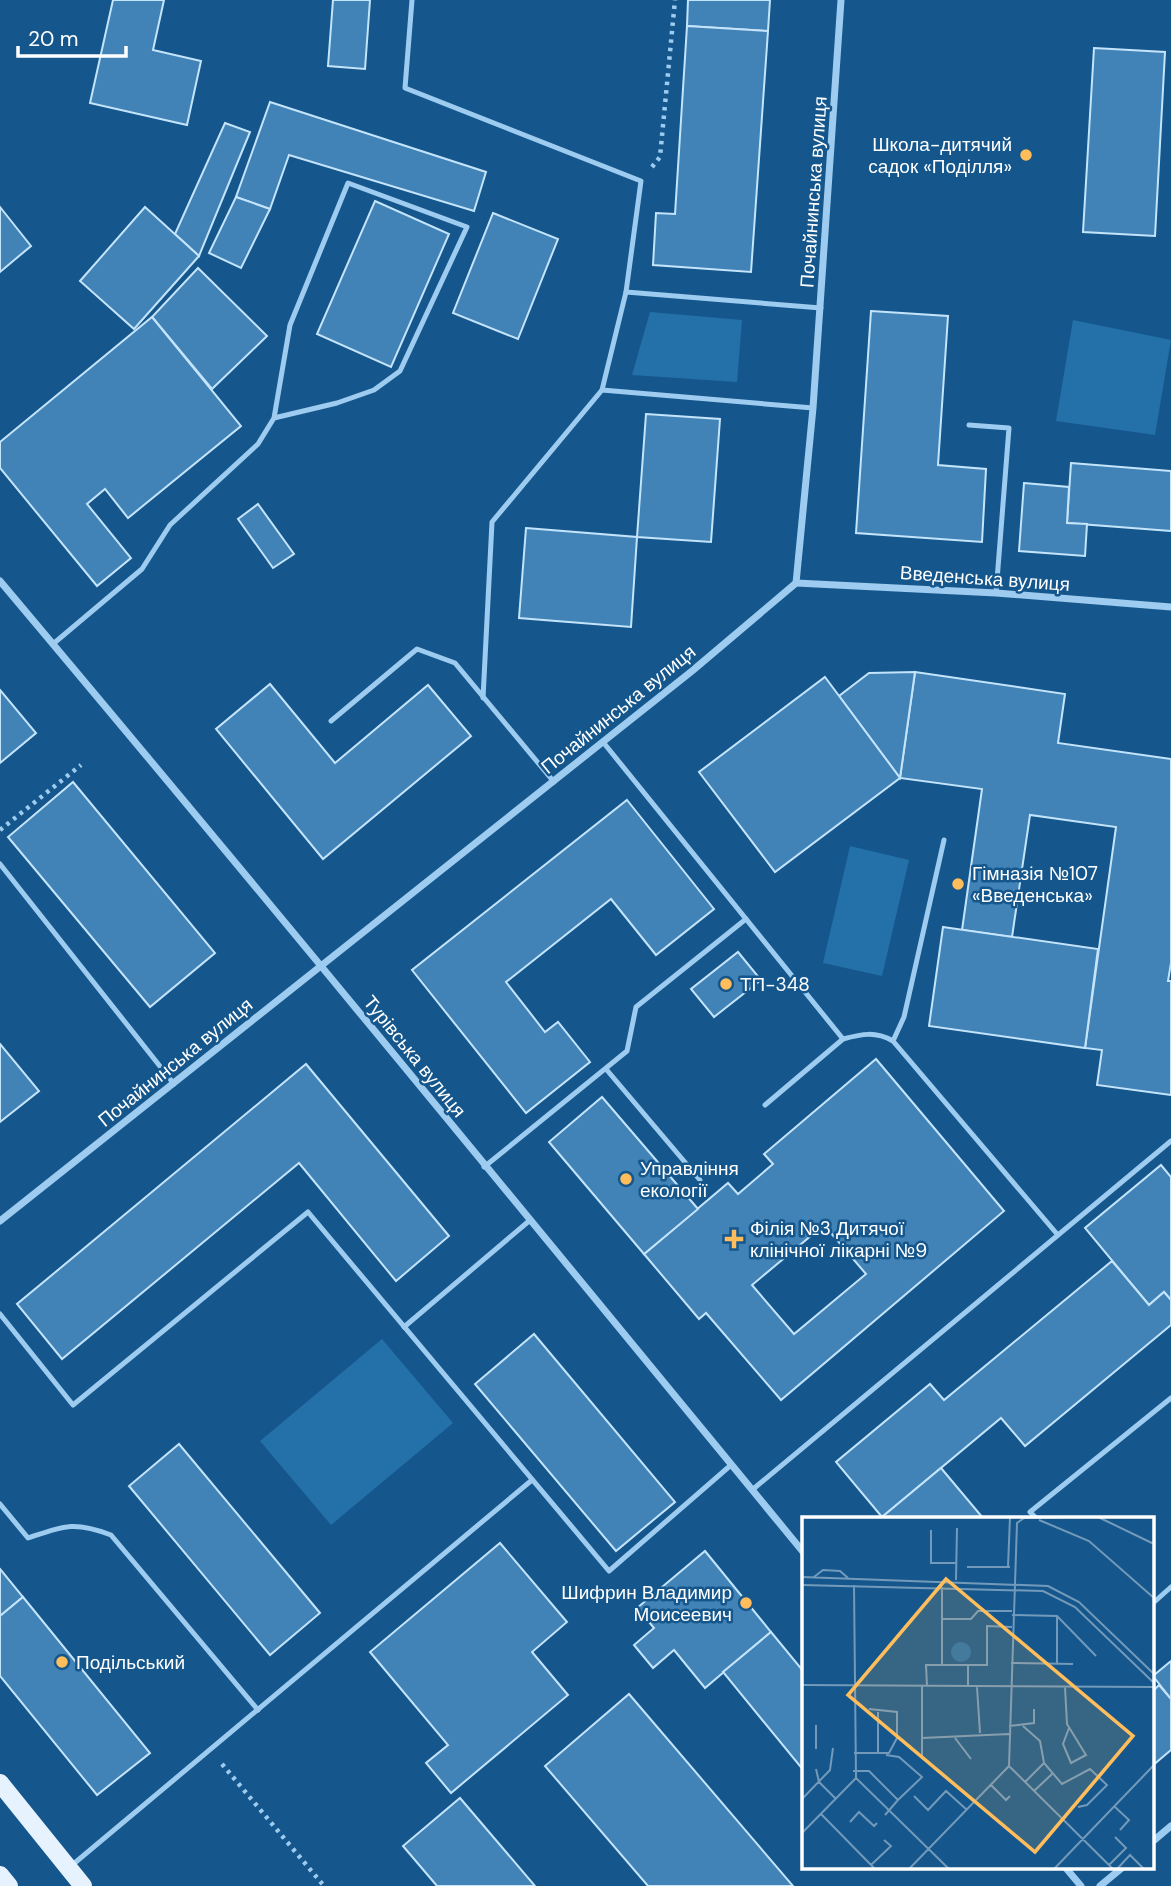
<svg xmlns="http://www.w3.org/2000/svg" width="1171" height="1886" viewBox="0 0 1171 1886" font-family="'DM Sans',sans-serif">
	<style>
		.green { fill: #2470a9 }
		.building { fill: #4283b7; stroke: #c4e4fb; stroke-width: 2; fill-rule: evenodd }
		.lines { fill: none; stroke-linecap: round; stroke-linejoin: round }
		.path { stroke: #9eccf0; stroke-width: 4.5; stroke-dasharray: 3.5 5; stroke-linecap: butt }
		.service { stroke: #9eccf0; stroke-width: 5 }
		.minor { stroke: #9eccf0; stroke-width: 7 }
		.primary { stroke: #e6f3ff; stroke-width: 18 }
		.poi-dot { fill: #ffbd5c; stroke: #15578c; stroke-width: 2.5 }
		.labels { text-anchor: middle; stroke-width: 5; stroke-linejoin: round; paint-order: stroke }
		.poi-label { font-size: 19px; fill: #fff; stroke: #15578c; text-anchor: start }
		.street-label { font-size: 19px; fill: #fff; stroke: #15578c }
		.inset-road { fill: none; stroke: #739aba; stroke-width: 2 }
		.view { fill: #ffbd5c; fill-opacity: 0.15; stroke: #ffbd5c; stroke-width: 3.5 }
		.inset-edge { fill: none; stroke: #fff; stroke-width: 3.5 }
	</style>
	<rect width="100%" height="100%" fill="#15578c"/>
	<g class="green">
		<polygon points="650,312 742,320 737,382 632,375"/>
		<polygon points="1073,320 1171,340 1155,435 1056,421"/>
		<polygon points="850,846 909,860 882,976 823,963"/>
		<polygon points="382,1339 453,1423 331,1525 260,1441"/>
	</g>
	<g class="building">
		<polygon points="113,0 164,0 153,50 201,61 187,125 90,103"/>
		<polygon points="333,0 370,0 365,69 328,66"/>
		<polygon points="688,0 770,0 768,31 687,26"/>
		<polygon points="687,26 768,31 751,272 653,265 656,213 675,214"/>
		<polygon points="1094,48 1165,52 1155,236 1083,232"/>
		<polygon points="270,102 486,172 474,211 289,155 270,209 236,197"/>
		<polygon points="225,123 250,132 199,256 175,234"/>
		<polygon points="236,197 270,209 241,268 209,253"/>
		<polygon points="375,201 449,234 391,367 317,334"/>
		<polygon points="0,207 31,246 0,272"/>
		<polygon points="145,207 199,256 134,329 80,281"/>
		<polygon points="493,213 558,239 518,339 453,313"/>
		<polygon points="198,268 267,336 212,389 152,317"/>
		<polygon points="871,311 948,316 938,465 986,469 982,542 856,533"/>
		<polygon points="152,317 241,426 128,518 105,489 87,504 131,558 97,586 0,468 0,442"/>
		<polygon points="646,414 720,419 711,542 637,537"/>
		<polygon points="1071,463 1171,471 1171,531 1067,523"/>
		<polygon points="1024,483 1069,487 1067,523 1087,524 1085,556 1019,551"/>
		<polygon points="258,504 294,554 273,568 238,519"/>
		<polygon points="526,528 637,537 631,627 519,618"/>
		<polygon points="915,672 1065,694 1058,743 1171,759 1171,963 1168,981 1171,981 1171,1095 1097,1085 1102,1050 1085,1048 1116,827 1030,815 1012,937 962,930 982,789 900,778"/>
		<polygon points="915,672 900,778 839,696 869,673"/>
		<polygon points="825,677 900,778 775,872 699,772"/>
		<polygon points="270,684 335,763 428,685 471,736 323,859 216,729"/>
		<polygon points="0,690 36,733 0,763"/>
		<polygon points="73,782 215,953 150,1007 8,837"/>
		<polygon points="627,800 714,909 656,955 611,899 506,982 545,1032 558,1022 590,1062 526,1113 412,970"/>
		<polygon points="943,927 1098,949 1085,1048 929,1026"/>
		<polygon points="738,952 761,980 714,1017 691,989"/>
		<polygon points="0,1044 39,1091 0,1122"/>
		<path d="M 876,1059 L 1004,1211 L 781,1400 L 706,1313 L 699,1319 L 644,1254 L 728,1183 L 738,1194 L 773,1164 L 764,1154 ZM 824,1225 L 866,1274 L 794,1334 L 752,1285 Z"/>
		<polygon points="306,1064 449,1236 396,1281 299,1163 62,1359 17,1304"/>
		<polygon points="602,1097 698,1209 644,1254 549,1142"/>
		<polygon points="1161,1165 1171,1177 1171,1300 1164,1292 1149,1305 1085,1228"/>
		<polygon points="1112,1261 1149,1305 1164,1292 1171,1300 1171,1325 1025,1446 1001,1418 882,1517 836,1462 930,1384 944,1400"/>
		<polygon points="534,1334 675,1502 616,1551 475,1384"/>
		<polygon points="179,1444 320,1613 270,1655 129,1486"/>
		<polygon points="941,1468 983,1518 884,1518 882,1517"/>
		<polygon points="500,1543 567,1622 532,1652 568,1695 451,1793 426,1763 448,1745 370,1652"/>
		<polygon points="705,1551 771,1632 705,1688 674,1650 653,1668 634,1645 654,1628 637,1608"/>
		<polygon points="0,1569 23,1597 0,1616"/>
		<polygon points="23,1597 150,1753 97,1795 0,1676 0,1616"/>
		<polygon points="771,1632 804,1672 804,1771 723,1672"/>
		<polygon points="1171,1661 1171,1699 1153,1676"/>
		<polygon points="1159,1685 1171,1699 1171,1750 1152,1766 1152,1692"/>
		<polygon points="629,1694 793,1886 648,1886 545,1766"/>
		<polygon points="460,1798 535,1886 437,1886 403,1846"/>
	</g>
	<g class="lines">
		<g class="path">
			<polyline points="652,167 660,157 675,0"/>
			<polyline points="0,830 81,765"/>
			<polyline points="222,1764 324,1886"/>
		</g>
		<g class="service">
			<polyline points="412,0 405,88 641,181 626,292 602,390 492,522 483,698"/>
			<polyline points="626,292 821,308"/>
			<polyline points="602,390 813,408"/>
			<polyline points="969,425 1009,428 996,593"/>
			<polyline points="53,644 142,569 170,525 258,444 274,418 290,325 348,183 467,227 400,371 374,390 337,403 274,418"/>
			<polyline points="331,721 417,649 455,663 554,782"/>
			<path d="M 603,742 L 843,1039 C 862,1034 875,1031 893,1041 L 1057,1234"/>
			<polyline points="0,864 174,1084"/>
			<polyline points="893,1041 904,1017 944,840"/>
			<polyline points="606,1069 700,1180"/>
			<polyline points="765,1105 843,1039"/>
			<polyline points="484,1167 627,1051 636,1007 746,919"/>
			<polyline points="0,1314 73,1405 308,1212 609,1571 731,1465"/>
			<polyline points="404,1327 529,1221"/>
			<polyline points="752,1490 1171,1141"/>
			<path d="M 0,1504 L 28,1538 C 64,1526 74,1521 111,1535 L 258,1710"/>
			<polyline points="1036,1518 1030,1512 1171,1398"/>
			<polyline points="1152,1604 1171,1587"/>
			<polyline points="71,1866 532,1480"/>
		</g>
		<g class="minor">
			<path d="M 0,581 C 271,903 537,1228 804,1553"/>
			<polyline points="796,583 996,593 1171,607"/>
			<polyline points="0,1221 692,671 796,583 813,408 841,0"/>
			<polyline points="1152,1842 1171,1826"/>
			<polyline points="1065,1867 1081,1886"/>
			<polyline points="1100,1886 1123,1867"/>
		</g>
		<g class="primary">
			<polyline points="0,1783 83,1886"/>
			<polyline points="0,1875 9,1886"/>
		</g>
	</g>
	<g class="poi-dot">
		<circle cx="1026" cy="155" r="7"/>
		<circle cx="958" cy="884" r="7"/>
		<circle cx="726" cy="984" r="7"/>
		<circle cx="626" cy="1179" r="7"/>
		<path d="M730.5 1228.5h7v7h7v7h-7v7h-7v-7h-7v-7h7z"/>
		<circle cx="746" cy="1603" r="7"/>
		<circle cx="62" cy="1662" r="7"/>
	</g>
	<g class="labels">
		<g class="poi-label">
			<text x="1012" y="151" text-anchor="end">Школа-дитячий<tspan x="1012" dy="22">садок «Поділля»</tspan></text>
			<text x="972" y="880">Гімназія №107<tspan x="972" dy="22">«Введенська»</tspan></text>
			<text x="740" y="991">ТП-348</text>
			<text x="640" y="1175">Управління<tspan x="640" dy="22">екології</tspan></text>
			<text x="750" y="1235">Філія №3 Дитячої<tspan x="750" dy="22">клінічної лікарні №9</tspan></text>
			<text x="732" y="1599" text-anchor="end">Шифрин Владимир<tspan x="732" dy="22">Моисеевич</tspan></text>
			<text x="76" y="1669">Подільський</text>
		</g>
		<g class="street-label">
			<text transform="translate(813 192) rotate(-86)" y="7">Почайнинська вулиця</text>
			<text transform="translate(985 578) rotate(4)" y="7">Введенська вулиця</text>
			<text transform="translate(618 709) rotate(-39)" y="7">Почайнинська вулиця</text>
			<text transform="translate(415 1056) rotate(51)" y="7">Турівська вулиця</text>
			<text transform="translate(175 1062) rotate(-39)" y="7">Почайнинська вулиця</text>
		</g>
	</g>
	<g transform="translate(802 1517)">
		<rect width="352" height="352" fill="#15578c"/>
		<path d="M149 135a10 10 0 1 1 20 0a10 10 0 1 1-20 0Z" fill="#2470a9"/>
		<path class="inset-road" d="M 266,0 L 222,1 L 215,6 L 207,249 L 311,352M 296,0 L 352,27M 237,3 L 287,24 L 352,81M 129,13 L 129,46 L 154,46M 165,50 L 208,50M 206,50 L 208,0M 0,60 L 246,69 L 277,85 L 352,157M 12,60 L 21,53 L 38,54 L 46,61M 154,63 L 155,11M 0,68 L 241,74 L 273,90 L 352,166M 210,98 L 255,99 L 294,139M 255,99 L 255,147M 140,102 L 169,102 L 176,94 L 210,94M 209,146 L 271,147M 140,148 L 140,70M 166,148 L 166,170M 0,168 L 352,170M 125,169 L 124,148 L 185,148 L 185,109 L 210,110M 175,170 L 178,216M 263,170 L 265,207 L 284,238 L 269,246 L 261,227 L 267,211M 76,195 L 76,236M 14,208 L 14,232M 207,209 L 232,206 L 232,192M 221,209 L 238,224 L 242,246 L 260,267 L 288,252 L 305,268 L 285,288 L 276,290M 120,221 L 207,217M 153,221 L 169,242M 52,236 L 87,236 L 95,221 L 95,195 L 67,192M 84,238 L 97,240 L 120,260 L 96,283M 120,240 L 120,169M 14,252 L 17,265 L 34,282M 51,254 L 67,254 L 96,283 L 83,298M 54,261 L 147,352M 223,265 L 242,246M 189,268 L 204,283 L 208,279M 232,274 L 250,257M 112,279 L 126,293 L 144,274 L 165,293M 0,282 L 28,253 L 31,231M 313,290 L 327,303 L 318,313M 19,297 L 73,352M 48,305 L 57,295 L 72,309 L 75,306M 0,316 L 54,261 L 52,68M 69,348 L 89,329 L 82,323M 307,348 L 324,331 L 313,320M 107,352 L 207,249M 252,352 L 352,248M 315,352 L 328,338 L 342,352"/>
		<path class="view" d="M 144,62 L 331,219 L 233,335 L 46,178 Z"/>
		<rect width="352" height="352" class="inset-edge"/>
	</g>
	<path d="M18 46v10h108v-10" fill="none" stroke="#ffffff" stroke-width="3.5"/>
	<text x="28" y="46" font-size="21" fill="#ffffff" stroke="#15578c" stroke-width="5" paint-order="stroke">20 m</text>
</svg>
